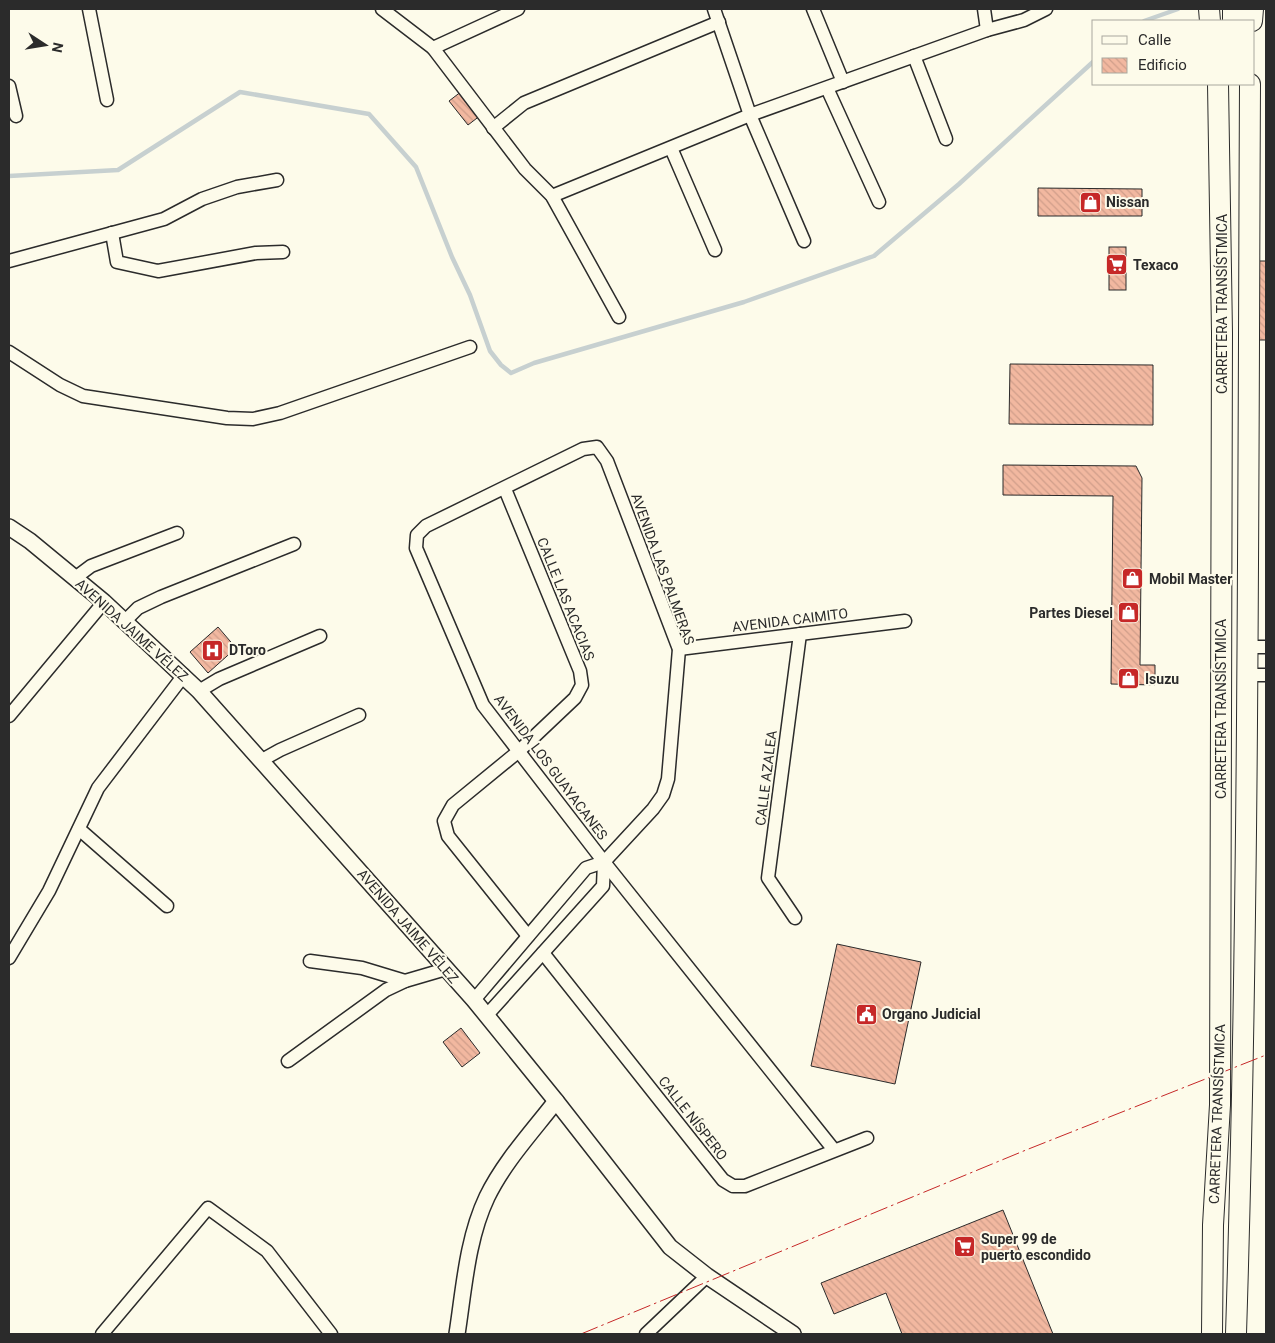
<svg xmlns="http://www.w3.org/2000/svg" width="1275" height="1343" viewBox="0 0 1275 1343" font-family="Roboto,sans-serif">
	<style>
		.lines { fill: none; stroke-linecap: round; stroke-linejoin: round }
		.stream { stroke: #c7d0d0; stroke-width: 4.5 }
		.building { fill: url(#building-back-hatch); stroke: #2b2b2b }
		.minor-casing { stroke: #2b2b2b; stroke-width: 15 }
		.tertiary-casing { stroke: #2b2b2b; stroke-width: 18 }
		.primary-casing { stroke: #2b2b2b; stroke-width: 22 }
		.minor { stroke: #fdfbea; stroke-width: 12 }
		.tertiary { stroke: #fdfbea; stroke-width: 15 }
		.primary { stroke: #fdfbea; stroke-width: 20 }
		.power { stroke: #c62828; stroke-width: 1; stroke-dasharray: 18 4 2.5 4; stroke-linecap: butt }
		.labels { text-anchor: middle; stroke-width: 4; stroke-linejoin: round; paint-order: stroke }
		.poi-label { font-size: 14px; font-weight: bold; fill: #2b2b2b; stroke: #fdfbea; text-anchor: start }
		.street-label { font-size: 14px; fill: #2b2b2b; stroke: #fdfbea }
	</style>
	<defs>
		<pattern id="building-back-hatch" width="6" height="6" patternUnits="userSpaceOnUse" patternTransform="scale(1.25)"><rect width="6" height="6" fill="#f2b8a0"/><path d="M-1 5l2 2M0 0l6 6M5-1l2 2" fill="none" stroke="#d09e8a"/></pattern>
	</defs>
	<rect width="100%" height="100%" fill="#fdfbea"/>
	<g class="lines">
		<g class="stream">
			<polyline points="1144,21 1178,9"/>
			<polyline points="9,176 118,170 240,92 369,114 416,167 452,257 470,295 490,351 501,365 511,373 534,363 744,302 874,256 959,184 1094,61"/>
		</g>
	</g>
	<g class="building">
		<polygon points="462,91 481,115 468,125 449,101"/>
		<polygon points="1038,188 1142,189 1142,216 1038,216"/>
		<rect x="1109" y="247" width="17" height="43"/>
		<polygon points="1256,261 1266,261 1266,340 1257,340"/>
		<polygon points="1010,364 1153,365 1153,425 1009,424"/>
		<polygon points="1003,465 1136,466 1142,478 1140,665 1155,665 1155,685 1111,684 1113,496 1003,495"/>
		<polygon points="218,627 236,648 208,673 190,652"/>
		<polygon points="837,944 921,962 895,1084 811,1066"/>
		<polygon points="461,1028 480,1053 462,1067 443,1042"/>
		<polygon points="1003,1210 1053,1334 902,1334 886,1293 834,1314 821,1283"/>
	</g>
	<g class="lines">
		<defs>
			<g id="minor">
				<polyline points="89,9 107,100"/>
				<polyline points="382,9 433,48 525,169 552,196 619,317"/>
				<polyline points="714,9 750,115 804,241"/>
				<polyline points="813,9 843,82"/>
				<polyline points="984,9 987,30"/>
				<polyline points="433,48 518,9"/>
				<polyline points="914,56 946,139"/>
				<polyline points="9,86 16,116"/>
				<polyline points="827,88 879,202"/>
				<polyline points="493,128 524,103 719,22"/>
				<polyline points="671,148 715,250"/>
				<polyline points="552,196 750,115 987,30 1024,20 1046,9"/>
				<polyline points="112,233 117,262 158,271 256,253 283,252"/>
				<polyline points="9,261 164,219 202,199 237,187 277,180"/>
				<polyline points="9,352 60,385 83,396 227,418 253,419 280,413 470,347"/>
				<polyline points="505,489 580,671 582,685 575,698 519,751 453,805 444,821 448,836 528,936"/>
				<polyline points="75,578 91,566 177,533"/>
				<polyline points="125,621 138,608 161,597 294,544"/>
				<polyline points="1248,647 1266,647"/>
				<polyline points="679,649 905,621"/>
				<polyline points="1247,675 1266,675"/>
				<polyline points="199,691 219,679 320,636"/>
				<polyline points="9,716 104,602"/>
				<polyline points="262,760 280,750 359,715"/>
				<polyline points="79,829 167,906"/>
				<polyline points="795,918 768,878 800,634"/>
				<polyline points="543,953 723,1180 733,1186 745,1186 867,1138"/>
				<polyline points="9,958 49,891 98,788 184,675"/>
				<polyline points="310,961 362,968 405,981"/>
				<polyline points="474,1000 586,868 604,862 653,809 663,795 668,779 679,649 607,461 597,447 583,449 426,526 417,535 416,548 483,705 604,862 834,1150"/>
				<polyline points="487,1015 603,886 604,862"/>
				<polyline points="288,1061 386,990 405,981 446,969"/>
				<polyline points="102,1334 208,1208 267,1251 331,1334"/>
				<polyline points="646,1334 707,1276"/>
			</g>
			<g id="tertiary">
				<polyline points="9,527 30,541 104,602 199,691 474,1000 556,1101 670,1247 707,1276 793,1334"/>
				<path d="M 457,1334 C 464,1289 467,1239 487,1197 C 504,1162 532,1132 556,1101"/>
			</g>
			<g id="primary">
				<polyline points="1209,9 1210,21"/>
				<polyline points="1233,9 1233,21"/>
				<polyline points="1252,21 1253,9"/>
				<polyline points="1212,1334 1213,1225 1220,1105 1222,333 1218,84"/>
				<path d="M 1236,1334 C 1249,918 1248,501 1250,84"/>
			</g>
		</defs>
		<use href="#minor" class="minor-casing"/>
		<use href="#tertiary" class="tertiary-casing"/>
		<use href="#primary" class="primary-casing"/>
		<use href="#minor" class="minor"/>
		<use href="#tertiary" class="tertiary"/>
		<use href="#primary" class="primary"/>
		<polyline class="power" points="581,1334 1026,1150 1266,1055"/>
	</g>
	<defs>
		<symbol id="shop-square" viewBox="-11 -11 22 22"><rect x="-9" y="-9" width="18" height="18" rx="4" fill="#c62828" stroke="#fdfbea"/><path d="M-5-2.5h2.3a2.7 3.5 0 0 1 5.4 0H5L5.5 6h-11ZM-1.5-2.5h3a1.5 2.3 0 0 0-3 0Z" fill="#fff"/></symbol>
		<symbol id="supermarket-square" viewBox="-11 -11 22 22"><rect x="-9" y="-9" width="18" height="18" rx="4" fill="#c62828" stroke="#fdfbea"/><path d="M-6-5.5h2.5l.6 2H6L4.5 2H-2.5L-4.4-4H-6ZM-1.5 3.2a1.3 1.3 0 1 0 .1 0ZM3 3.2a1.3 1.3 0 1 0 .1 0Z" fill="#fff"/></symbol>
		<symbol id="hospital-square" viewBox="-11 -11 22 22"><rect x="-9" y="-9" width="18" height="18" rx="4" fill="#c62828" stroke="#fdfbea"/><path d="M-5-5h3v3.5h4V-5h3V5h-3V1.5h-4V5h-3Z" fill="#fff"/></symbol>
		<symbol id="civic-square" viewBox="-11 -11 22 22"><rect x="-9" y="-9" width="18" height="18" rx="4" fill="#c62828" stroke="#fdfbea"/><path d="M-.6-6.5H3V-4.5H.6V-3L4-1V1h2V6H-6V1h2V-1L-.6-3ZM-1.2 2.5V6h2.4V2.5Z" fill="#fff"/></symbol>
	</defs>
	<g fill-rule="evenodd">
		<use href="#shop-square" x="1078" y="190" width="25" height="25"/>
		<use href="#supermarket-square" x="1104" y="252" width="25" height="25"/>
		<use href="#shop-square" x="1120" y="566" width="25" height="25"/>
		<use href="#shop-square" x="1116" y="600" width="25" height="25"/>
		<use href="#hospital-square" x="200" y="638" width="25" height="25"/>
		<use href="#shop-square" x="1116" y="666" width="25" height="25"/>
		<use href="#civic-square" x="854" y="1002" width="25" height="25"/>
		<use href="#supermarket-square" x="952" y="1234" width="25" height="25"/>
	</g>
	<g class="labels">
		<g class="poi-label">
			<text x="1106" y="207">Nissan</text>
			<text x="1133" y="270">Texaco</text>
			<text x="1149" y="584">Mobil Master</text>
			<text x="1113" y="618" text-anchor="end">Partes Diesel</text>
			<text x="229" y="655">DToro</text>
			<text x="1145" y="684">Isuzu</text>
			<text x="882" y="1019">Organo Judicial</text>
			<text x="981" y="1244">Super 99 de<tspan x="981" dy="16">puerto escondido</tspan></text>
		</g>
		<g class="street-label">
			<text transform="translate(1222 304) rotate(-90)" y="5">CARRETERA TRANSÍSTMICA</text>
			<text transform="translate(663 569) rotate(70)" y="5">AVENIDA LAS PALMERAS</text>
			<text transform="translate(566 599) rotate(68)" y="5">CALLE LAS ACACIAS</text>
			<text transform="translate(790 620) rotate(-7)" y="5">AVENIDA CAIMITO</text>
			<text transform="translate(132 630) rotate(42)" y="5">AVENIDA JAIME VÉLEZ</text>
			<text transform="translate(1221 709) rotate(-90)" y="5">CARRETERA TRANSÍSTMICA</text>
			<text transform="translate(551 767) rotate(53)" y="5">AVENIDA LOS GUAYACANES</text>
			<text transform="translate(766 778) rotate(-83)" y="5">CALLE AZALEA</text>
			<text transform="translate(408 926) rotate(49)" y="5">AVENIDA JAIME VÉLEZ</text>
			<text transform="translate(1217 1114) rotate(-88)" y="5">CARRETERA TRANSÍSTMICA</text>
			<text transform="translate(693 1118) rotate(52)" y="5">CALLE NÍSPERO</text>
		</g>
	</g>
	<rect width="1275" height="1343" fill="none" stroke="#2b2b2b" stroke-width="20"/>
	<rect x="1092" y="20" width="162" height="65" fill="#fdfbea" stroke="#a9a89e"/>
	<rect x="1102" y="36" width="25" height="8" fill="#fdfbea" stroke="#a9a89e"/>
	<text x="1138" y="45" font-size="15" fill="#2b2b2b">Calle</text>
	<rect x="1102" y="58" width="25" height="15" fill="url(#building-back-hatch)" stroke="#a9a89e"/>
	<text x="1138" y="70" font-size="15" fill="#2b2b2b">Edificio</text>
	<g transform="translate(45 45) rotate(102)" stroke="#fdfbea" stroke-width="4" paint-order="stroke">
	<path d="M0-4L9 19L0 12L-9 19Z" fill="#2b2b2b"/>
	<text y="-8" font-size="14" font-weight="bold" text-anchor="middle" fill="#2b2b2b">N</text>
	</g>
</svg>
